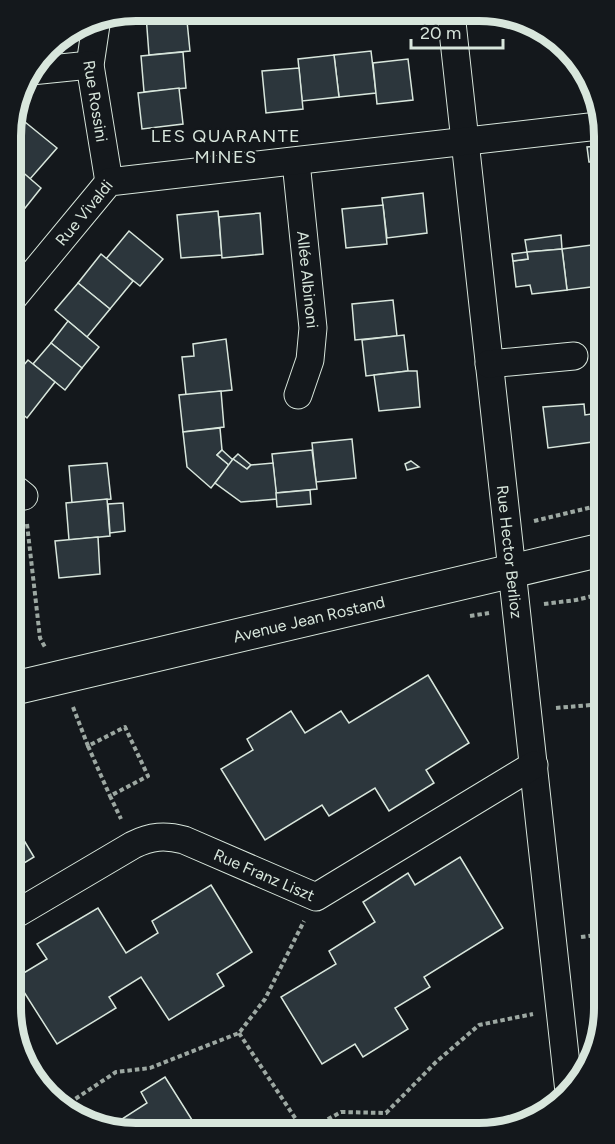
<svg xmlns="http://www.w3.org/2000/svg" width="615" height="1144" viewBox="0 0 615 1144" font-family="Figtree,sans-serif">
	<style>
		.building { fill: #2c363c; stroke: #d8e6dc; stroke-width: 1.5 }
		.lines { fill: none; stroke-linecap: round; stroke-linejoin: round }
		.street-casing { stroke: #d8e6dc; stroke-width: 29 }
		.secondary-casing { stroke: #d8e6dc; stroke-width: 35 }
		.path { stroke: #9da8a2; stroke-width: 4; stroke-dasharray: 4.5 3; stroke-linecap: butt }
		.street { stroke: #14181c; stroke-width: 27 }
		.secondary { stroke: #14181c; stroke-width: 33 }
		.labels { text-anchor: middle; stroke-width: 4.5; stroke-linejoin: round; paint-order: stroke }
		.street-label { font-size: 16px; fill: #d8e6dc; stroke: #14181c }
		.neighbourhood-label { font-size: 18px; letter-spacing: 1.5px; fill: #d8e6dc; stroke: #14181c }
		.rim { fill: none; stroke: #d8e6dc; stroke-width: 8 }
	</style>
	<rect width="100%" height="100%" fill="#14181c"/>
	<g class="building">
		<polygon points="186,11 190,51 149,55 146,15"/>
		<polygon points="519,21 560,41 556,46"/>
		<polygon points="371,51 376,93 339,97 334,55"/>
		<polygon points="183,52 186,88 144,92 141,56"/>
		<polygon points="334,55 339,97 302,101 298,59"/>
		<polygon points="408,59 413,100 377,104 373,63"/>
		<polygon points="299,68 303,109 266,113 262,71"/>
		<polygon points="179,88 183,124 142,129 138,93"/>
		<polygon points="25,122 57,148 30,179 12,163 12,139"/>
		<polygon points="598,146 598,162 589,162 587,147"/>
		<polygon points="12,163 41,188 18,217 12,212"/>
		<polygon points="423,193 427,233 387,238 382,198"/>
		<polygon points="383,205 387,244 346,248 342,209"/>
		<polygon points="218,211 222,255 181,258 177,215"/>
		<polygon points="260,213 263,254 222,258 219,217"/>
		<polygon points="129,231 163,259 140,286 106,259"/>
		<polygon points="561,235 562,249 527,252 525,240"/>
		<polygon points="599,244 599,286 567,290 562,249"/>
		<polygon points="562,249 567,290 532,294 530,285 516,287 513,261 528,259 527,252"/>
		<polygon points="527,252 528,259 513,261 512,254"/>
		<polygon points="101,254 133,281 110,309 78,283"/>
		<polygon points="78,283 110,309 87,337 55,310"/>
		<polygon points="393,300 397,336 355,340 352,304"/>
		<polygon points="68,321 99,347 82,368 51,343"/>
		<polygon points="404,335 408,371 366,376 362,340"/>
		<polygon points="226,339 232,390 186,395 182,357 194,356 193,344"/>
		<polygon points="51,343 82,368 65,390 33,364"/>
		<polygon points="28,360 55,382 27,418 13,406 13,378"/>
		<polygon points="408,371 417,371 420,407 379,411 374,375"/>
		<polygon points="221,391 224,427 183,432 179,395"/>
		<polygon points="584,404 585,415 598,413 600,441 548,448 543,407"/>
		<polygon points="220,428 222,450 217,455 229,465 211,488 187,467 183,432"/>
		<polygon points="352,439 356,478 316,482 312,443"/>
		<polygon points="222,450 233,460 229,465 217,455"/>
		<polygon points="312,450 317,489 276,493 272,454"/>
		<polygon points="238,454 251,465 247,469 233,459"/>
		<polygon points="233,459 247,469 251,465 273,463 277,499 241,502 215,483"/>
		<polygon points="411,461 419,467 407,470 405,464"/>
		<polygon points="107,463 111,499 72,503 69,466"/>
		<polygon points="310,490 311,504 277,507 276,493"/>
		<polygon points="107,499 110,536 69,540 66,503"/>
		<polygon points="123,503 125,531 110,533 108,504"/>
		<polygon points="98,537 100,574 59,578 55,541"/>
		<polygon points="428,675 469,743 426,770 434,783 389,811 375,788 329,816 322,805 265,840 221,769 253,750 247,739 291,711 305,733 341,711 349,723"/>
		<polygon points="16,775 24,788 16,792"/>
		<polygon points="16,827 34,857 16,868"/>
		<polygon points="460,857 503,928 424,977 430,987 395,1008 408,1029 363,1057 355,1044 322,1064 281,997 336,964 329,951 375,922 363,902 408,873 415,885"/>
		<polygon points="211,885 252,952 217,974 224,986 169,1020 141,977 109,997 116,1008 57,1044 17,981 17,977 47,959 37,944 98,908 126,953 158,933 152,921"/>
		<polygon points="165,1077 199,1131 119,1132 108,1128 147,1103 141,1092"/>
	</g>
	<g class="lines">
		<defs>
			<g id="street">
				<path id="s1" d="M 451,13 L 569,1092"/>
				<path id="s2" d="M 97,18 L 90,65 L 109,182"/>
				<polyline points="31,71 90,65"/>
				<path id="s3" d="M 296,162 L 313,328 L 310,360 L 298,395"/>
				<path id="s4" d="M 13,298 L 109,182 L 598,126"/>
				<polyline points="489,364 574,356"/>
				<polyline points="14,488 24,496"/>
				<path id="s5" d="M 16,914 L 133,845 C 151,836 165,835 184,840 L 316,897 L 534,765"/>
			</g>
			<g id="secondary">
				<path id="s6" d="M 15,688 L 601,550"/>
			</g>
		</defs>
		<use href="#street" class="street-casing"/>
		<use href="#secondary" class="secondary-casing"/>
		<g class="path">
			<polyline points="534,521 601,505"/>
			<polyline points="27,524 40,638 46,649"/>
			<polyline points="544,604 576,600 601,594"/>
			<polyline points="470,616 489,613"/>
			<polyline points="73,707 88,746 125,727 148,776 110,796 121,819"/>
			<polyline points="556,708 602,704"/>
			<polyline points="88,746 110,796"/>
			<polyline points="581,937 604,934"/>
			<polyline points="239,1033 303,1130"/>
			<polyline points="63,1107 116,1072 150,1068 239,1033 265,999 304,921"/>
			<polyline points="308,1130 341,1112 386,1113 436,1062 479,1025 533,1014"/>
		</g>
		<use href="#street" class="street"/>
		<use href="#secondary" class="secondary"/>
	</g>
	<g class="labels">
		<g class="street-label">
			<text dy="6" stroke="none"><textPath href="#s2" startOffset="84">Rue Rossini</textPath></text>
			<text dy="6" stroke="none"><textPath href="#s4" startOffset="111">Rue Vivaldi</textPath></text>
			<text dy="6" stroke="none"><textPath href="#s3" startOffset="118">Allée Albinoni</textPath></text>
			<text dy="6" stroke="none"><textPath href="#s1" startOffset="542">Rue Hector Berlioz</textPath></text>
			<text dy="6" stroke="none"><textPath href="#s6" startOffset="302">Avenue Jean Rostand</textPath></text>
			<text dy="6" stroke="none"><textPath href="#s5" startOffset="276">Rue Franz Liszt</textPath></text>
		</g>
		<g class="neighbourhood-label">
			<text x="226" y="142">LES QUARANTE<tspan x="226" dy="21">MINES</tspan></text>
		</g>
	</g>
	<path d="M0 0H615V1144H0ZM136 21H479A115 115 0 0 1 594 136V1008A115 115 0 0 1 479 1123H136A115 115 0 0 1 21 1008V136A115 115 0 0 1 136 21Z" fill="#14181c" fill-rule="evenodd"/>
	<path class="rim" d="M136 21H479A115 115 0 0 1 594 136V1008A115 115 0 0 1 479 1123H136A115 115 0 0 1 21 1008V136A115 115 0 0 1 136 21Z"/>
	<path d="M411 39v9h92v-9" fill="none" stroke="#d8e6dc" stroke-width="3"/>
	<text x="420" y="39" font-size="18" fill="#d8e6dc" stroke="#14181c" stroke-width="4.5" paint-order="stroke">20 m</text>
</svg>
